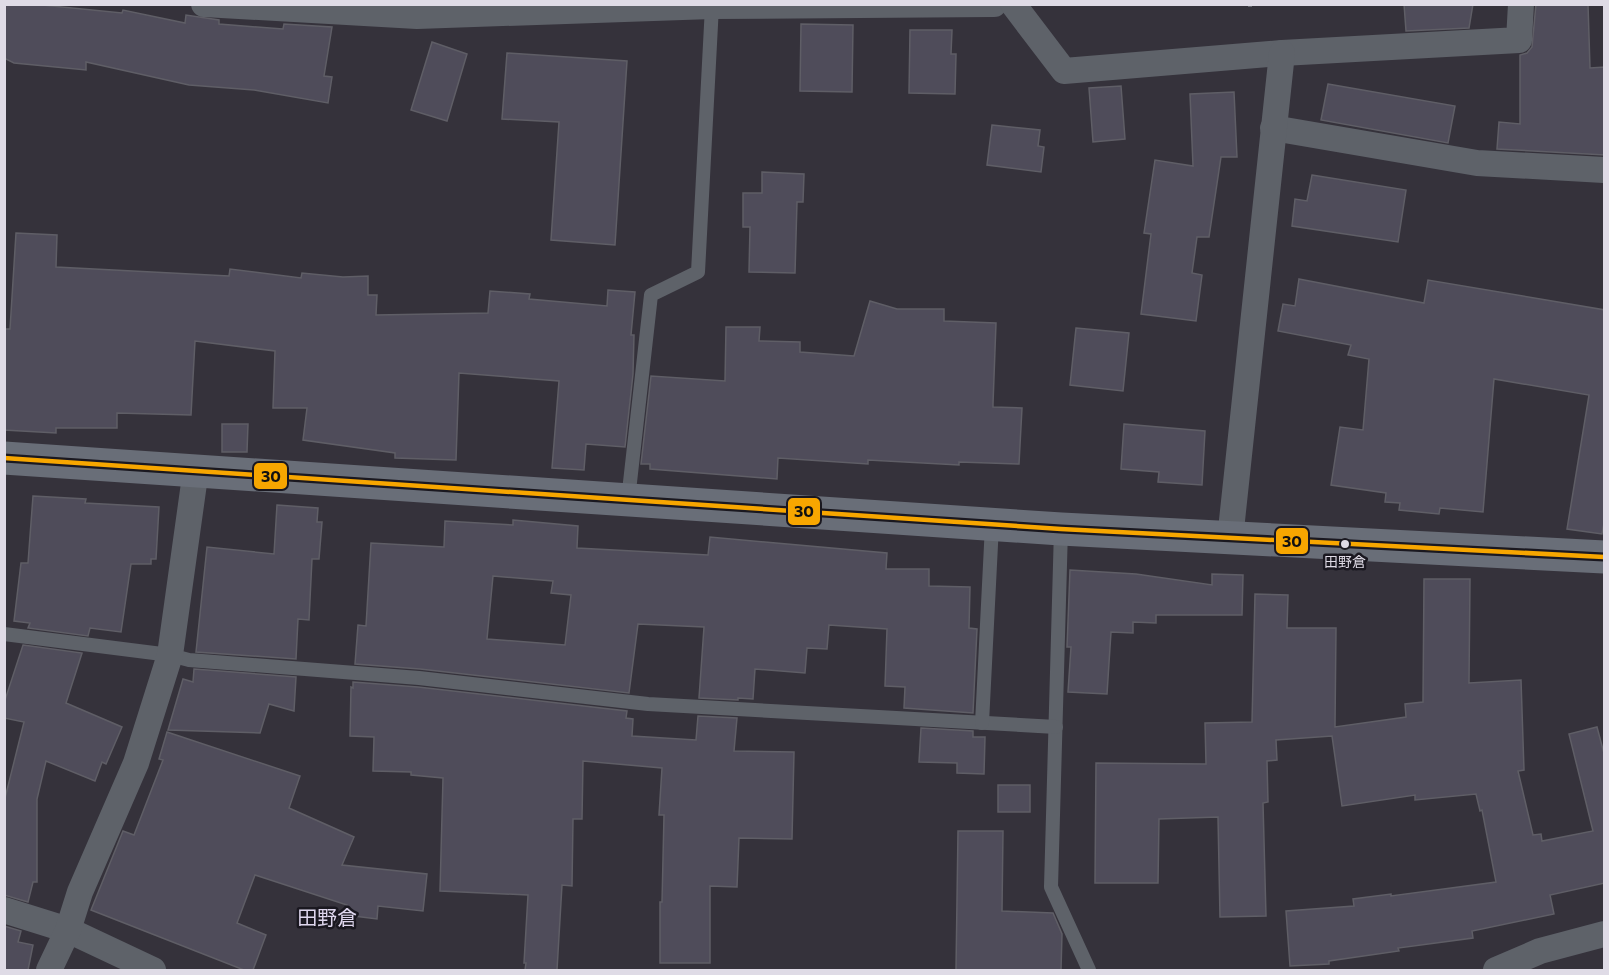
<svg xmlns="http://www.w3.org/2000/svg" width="1609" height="975" viewBox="0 0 1609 975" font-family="Commissioner,'Noto Sans JP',sans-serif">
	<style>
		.building { fill: #4f4c5a; stroke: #5f5e66; stroke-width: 1.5; fill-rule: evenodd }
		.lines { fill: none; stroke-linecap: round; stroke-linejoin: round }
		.path { stroke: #66686f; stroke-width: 4; stroke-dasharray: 4.5 3; stroke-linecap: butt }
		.service { stroke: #5e6269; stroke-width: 14 }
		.minor { stroke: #5e6269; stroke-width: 26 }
		.trunk { stroke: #696e78; stroke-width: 33 }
		.bus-1-casing { stroke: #1a1820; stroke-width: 9 }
		.bus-1 { stroke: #f7a600; stroke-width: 4.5 }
		.bus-dot { fill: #dfdbe6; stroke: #1a1820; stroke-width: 2 }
		.labels { text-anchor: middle; stroke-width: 5; stroke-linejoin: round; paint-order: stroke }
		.bus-label { font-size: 14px; fill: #dfdbe6; stroke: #1a1820 }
		.quarter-label { font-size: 20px; fill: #ded6ed; stroke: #1a1820 }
		.line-badge { stroke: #1a1820; stroke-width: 2 }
		.pale-badge-label { font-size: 16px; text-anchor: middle; font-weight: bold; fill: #111 }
	</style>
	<rect width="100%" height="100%" fill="#35323b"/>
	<g class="building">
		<polygon points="4,4 32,4 122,13 123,10 185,23 186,15 219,20 219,24 283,29 284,24 332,27 324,76 332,77 328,103 254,90 189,85 86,62 86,70 14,63 4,58"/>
		<polygon points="1404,4 1473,4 1469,28 1406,31"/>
		<polygon points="1536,4 1588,4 1590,68 1605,67 1605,155 1497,149 1499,122 1520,124 1520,55 1527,53 1532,47"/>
		<polygon points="801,24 853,25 852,92 800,91"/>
		<polygon points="910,30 952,30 951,54 956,54 955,94 909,93"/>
		<polygon points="432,42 467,54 447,121 411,110"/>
		<polygon points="507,53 627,61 615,245 551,240 559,122 502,119"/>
		<polygon points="1328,84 1455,106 1448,143 1321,120"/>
		<polygon points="1121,86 1125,139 1093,142 1089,88"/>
		<polygon points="1234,92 1237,157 1221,157 1209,237 1197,237 1192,273 1202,275 1196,321 1141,314 1151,234 1144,233 1155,160 1193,166 1190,94"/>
		<polygon points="992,125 1040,130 1038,146 1044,147 1041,172 987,165"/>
		<polygon points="762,172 804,174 803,202 797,202 795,273 749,272 750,227 743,227 743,193 762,193"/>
		<polygon points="1312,175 1406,190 1398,242 1292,226 1295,199 1307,201"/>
		<polygon points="16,233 57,235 56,267 229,276 230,269 301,278 302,273 343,277 368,276 368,295 377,295 376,315 488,313 490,291 530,294 529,299 607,306 608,290 635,292 631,335 634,335 633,374 625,447 586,444 584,470 552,468 559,381 459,373 456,460 395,458 395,453 303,440 307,408 273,408 275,351 195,341 191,415 117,413 117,428 56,428 56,433 4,430 4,329 10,329"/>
		<polygon points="1299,279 1424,303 1428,280 1605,310 1605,518 1602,534 1567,529 1589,395 1494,379 1483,512 1440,508 1439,514 1399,510 1400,503 1385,502 1386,493 1331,485 1340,427 1363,430 1369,359 1348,355 1351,345 1278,331 1283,304 1295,306"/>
		<polygon points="870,301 897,309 944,309 944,321 996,323 993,404 993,407 1022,408 1019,464 959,462 959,465 868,460 868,464 778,458 777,479 650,469 650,464 641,464 651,376 725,381 726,327 760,327 759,341 800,342 800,352 854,356"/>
		<polygon points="1076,328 1129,333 1123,391 1070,385"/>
		<polygon points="222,424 248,424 247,452 222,452"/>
		<polygon points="1124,424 1205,431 1202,485 1158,482 1159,472 1121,469"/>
		<polygon points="33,496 86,499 85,503 159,507 156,559 151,559 151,564 131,564 121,632 90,628 88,636 28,628 30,623 14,621 21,563 28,563"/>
		<polygon points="277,505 318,508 317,522 322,522 319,559 312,559 309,620 298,619 296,659 196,652 207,547 274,554"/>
		<path d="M 513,520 L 578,526 L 577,548 L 708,555 L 710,537 L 887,553 L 886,569 L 929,569 L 929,586 L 970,587 L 969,628 L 977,629 L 973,713 L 904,708 L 905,687 L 885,686 L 887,629 L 829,625 L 827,649 L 807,648 L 805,673 L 755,669 L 753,699 L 738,698 L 738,700 L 699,698 L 704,627 L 638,624 L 629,693 L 420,669 L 355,664 L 358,625 L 366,626 L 371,543 L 444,547 L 445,521 L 513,525 ZM 493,576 L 553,581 L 551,593 L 571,595 L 565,645 L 487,639 Z"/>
		<polygon points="1070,570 1136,574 1212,585 1212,574 1243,575 1242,615 1156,615 1156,623 1133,622 1133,633 1111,632 1107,694 1068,692 1071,647 1067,647"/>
		<polygon points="1424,579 1470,579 1469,683 1521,680 1524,770 1518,771 1533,835 1541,834 1542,841 1593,831 1569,734 1597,727 1605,757 1605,883 1550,895 1554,914 1472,931 1473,938 1398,948 1399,951 1329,961 1329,964 1290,966 1286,911 1354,906 1353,899 1391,894 1391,896 1496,882 1482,810 1480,811 1476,794 1415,800 1415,795 1342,806 1332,736 1276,740 1277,760 1267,761 1268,802 1263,803 1266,916 1220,917 1218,817 1159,819 1158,883 1095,883 1096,763 1206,764 1205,723 1252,722 1255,594 1288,595 1287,628 1336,628 1335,727 1406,717 1405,704 1423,702"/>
		<polygon points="23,645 82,653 66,703 122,727 106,764 102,762 95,781 46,761 37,799 37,882 33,882 28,902 4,895 4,802 24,722 4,718 4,703"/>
		<polygon points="194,669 296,677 294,711 269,704 260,733 168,730 183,679 193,682"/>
		<polygon points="353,682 418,687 627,711 626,718 633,719 632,736 696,740 698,716 737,718 734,751 794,752 792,839 739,838 737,887 710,886 710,963 660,963 660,902 662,902 664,815 659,815 662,768 583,761 582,819 573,819 572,886 562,885 557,970 525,970 526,963 524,963 528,895 440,891 443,778 411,775 411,772 373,771 374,737 350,736 351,687 353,688"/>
		<polygon points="921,728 973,731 973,737 985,737 984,774 957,773 957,763 919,762"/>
		<polygon points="167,732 300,776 289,808 354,837 342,865 427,874 423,911 378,906 377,919 346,915 347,905 255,875 237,923 266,935 253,970 244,970 91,910 123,831 134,835 163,760 159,759"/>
		<rect x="998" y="785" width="32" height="27"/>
		<polygon points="958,831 1003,831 1002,911 1053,913 1062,934 1061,970 956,970"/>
		<polygon points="4,926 21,931 18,942 33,945 28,970 4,970"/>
	</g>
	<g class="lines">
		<polyline class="path" points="1250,4 1250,7"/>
		<g class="service">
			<polyline points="628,500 651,295 698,272 712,6"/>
			<polyline points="1061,529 1051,887 1089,970"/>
			<polyline points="4,634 170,655 189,660 419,678 648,704 1056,727"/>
			<polyline points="982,723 992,525"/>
		</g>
		<g class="minor">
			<polyline points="204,4 417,16 712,6 994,4"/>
			<polyline points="1013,4 1064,71 1282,53 1519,40 1521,4"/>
			<polyline points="1273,128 1477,163 1604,170"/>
			<polyline points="1230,539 1282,53"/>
			<polyline points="4,910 68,930 153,970"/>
			<polyline points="49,970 68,930 80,892 136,763 170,655 196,469"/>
			<polyline points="1496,970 1540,951 1604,934"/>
		</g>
		<polyline class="trunk" points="4,458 1061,529 1604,557"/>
		<defs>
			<polyline id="bus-1" points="4,458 1061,529 1604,557"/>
		</defs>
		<use href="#bus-1" class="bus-1-casing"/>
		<use href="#bus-1" class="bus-1"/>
	</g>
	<circle class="bus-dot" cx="1345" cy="544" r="5"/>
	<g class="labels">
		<g class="bus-label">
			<text x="1345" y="567">田野倉</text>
		</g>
		<g class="quarter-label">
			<text x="327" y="925">田野倉</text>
		</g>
	</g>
	<g class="line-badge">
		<rect x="253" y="462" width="35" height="28" rx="6" fill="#f7a600"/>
		<rect x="787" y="497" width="34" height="29" rx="6" fill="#f7a600"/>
		<rect x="1275" y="527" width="34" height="28" rx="6" fill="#f7a600"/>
	</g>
	<g class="pale-badge-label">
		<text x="271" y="482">30</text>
		<text x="804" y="517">30</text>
		<text x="1292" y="547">30</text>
	</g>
	<rect width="1609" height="975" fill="none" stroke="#dfdbe6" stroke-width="12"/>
</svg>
